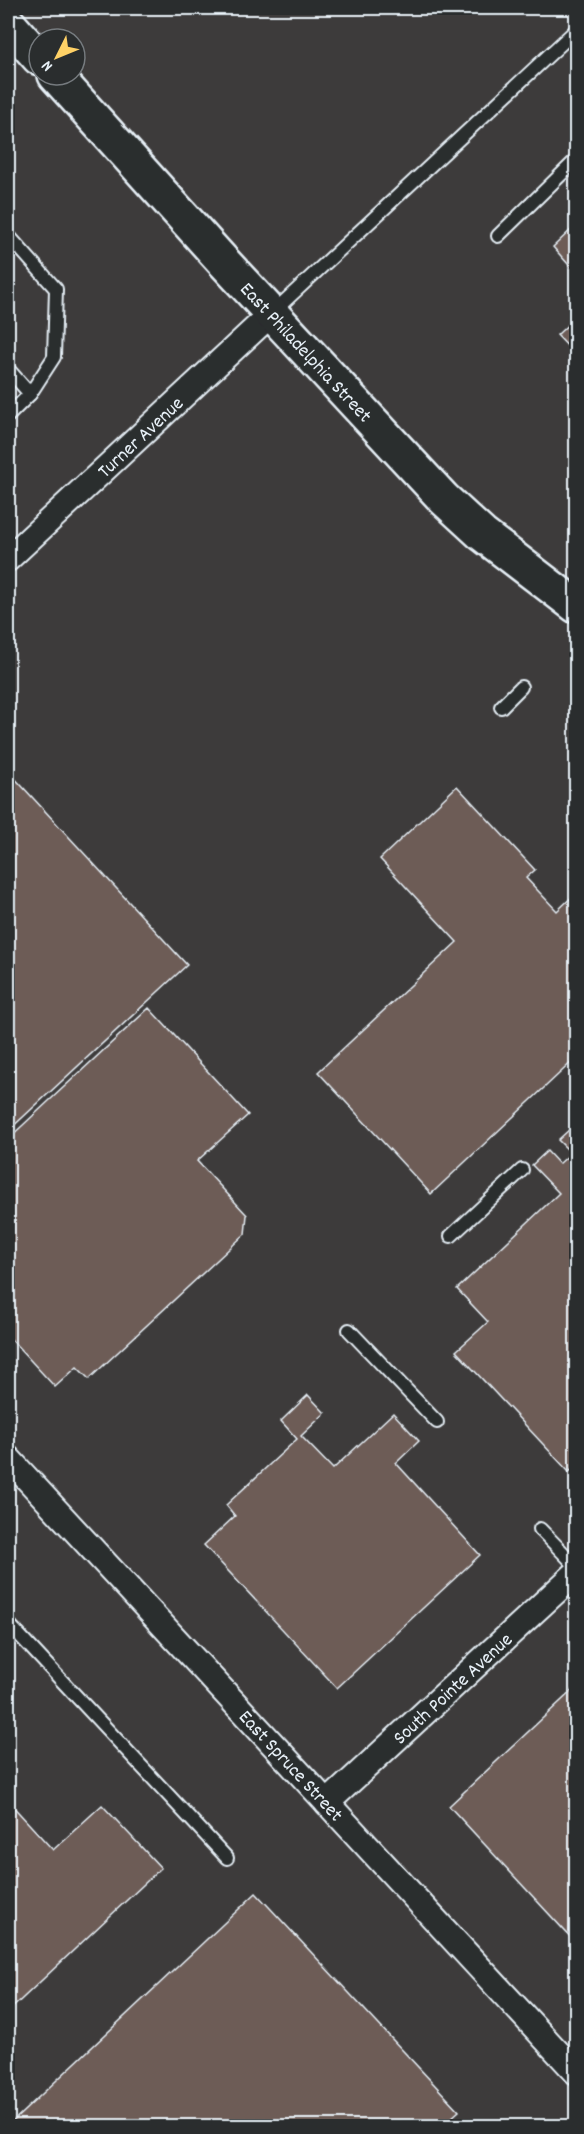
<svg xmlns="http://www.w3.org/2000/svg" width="584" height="2134" viewBox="0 0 584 2134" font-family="Dekko,sans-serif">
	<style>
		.built { fill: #3e3b3a; fill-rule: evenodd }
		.building { fill: #6d5b57; stroke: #e8f1f8; stroke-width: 1.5 }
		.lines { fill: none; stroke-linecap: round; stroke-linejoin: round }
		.lane-casing { stroke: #e8f1f8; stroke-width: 16 }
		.street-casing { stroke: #e8f1f8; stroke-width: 28 }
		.secondary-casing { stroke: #e8f1f8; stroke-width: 38 }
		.lane { stroke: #2a2d2e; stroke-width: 12 }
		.street { stroke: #2a2d2e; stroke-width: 24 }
		.secondary { stroke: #2a2d2e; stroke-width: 33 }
		.labels { text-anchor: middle; stroke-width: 6; stroke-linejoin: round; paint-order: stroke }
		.street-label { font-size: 20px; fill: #e8f1f8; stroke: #2a2d2e }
	</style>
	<rect width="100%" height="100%" fill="#2a2d2e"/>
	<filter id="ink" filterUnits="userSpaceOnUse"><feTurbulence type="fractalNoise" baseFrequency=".0167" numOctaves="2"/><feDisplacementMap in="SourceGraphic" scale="12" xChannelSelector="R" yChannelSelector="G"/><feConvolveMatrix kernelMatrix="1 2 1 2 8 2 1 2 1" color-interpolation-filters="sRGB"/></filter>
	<g filter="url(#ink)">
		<path class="built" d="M 8,8 L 576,8 L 576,2126 L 8,2126 ZM 39,39 L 75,39 L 75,75 L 39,75 Z"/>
		<g class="building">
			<polygon points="576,225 576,273 553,247"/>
			<polygon points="576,317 576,355 557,335"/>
			<polygon points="9,772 187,965 8,1131 8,773"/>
			<polygon points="457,786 535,870 526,878 557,911 576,893 576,1058 431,1194 318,1072 457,942 380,859"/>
			<polygon points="149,1008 248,1115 197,1161 247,1215 245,1234 89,1379 77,1367 55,1387 8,1336 8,1139"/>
			<polygon points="570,1129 576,1136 576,1466 569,1472 456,1351 488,1322 457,1289 559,1193 532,1165 547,1151 559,1164 571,1153 558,1140"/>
			<polygon points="308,1395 325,1413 301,1436 333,1469 393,1413 419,1441 396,1463 480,1555 337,1688 204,1545 235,1516 226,1505 297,1439 281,1421"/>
			<polygon points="576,1687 576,1943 449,1806"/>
			<polygon points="8,1801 53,1850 102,1805 161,1868 8,2012"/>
			<polygon points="256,1893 459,2111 442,2126 8,2126"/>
		</g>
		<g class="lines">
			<defs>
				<g id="lane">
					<polyline points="8,235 56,289 54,357 30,394 8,416"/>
					<polyline points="498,236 576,160"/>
					<polyline points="272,313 576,30"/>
					<polyline points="8,369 30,394"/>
					<polyline points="501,707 521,687"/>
					<polyline points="451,1236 522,1170"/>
					<polyline points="349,1330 437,1422"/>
					<polyline points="540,1529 576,1566"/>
					<polyline points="8,1623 227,1858"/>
				</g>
				<g id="street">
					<path id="s1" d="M 8,559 L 271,314"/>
					<path id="s2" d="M 8,1458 L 576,2072"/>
					<path id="s3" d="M 327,1803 L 576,1573"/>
				</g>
				<g id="secondary">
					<polyline points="8,23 39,58"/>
					<path id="s4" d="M 55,75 L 222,260 L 444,499 L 482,534 L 576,606"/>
				</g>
			</defs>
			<use href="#lane" class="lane-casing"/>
			<use href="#street" class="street-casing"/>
			<use href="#secondary" class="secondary-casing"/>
			<use href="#lane" class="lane"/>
			<use href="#street" class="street"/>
			<use href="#secondary" class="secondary"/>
		</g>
	</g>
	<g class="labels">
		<g class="street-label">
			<text dy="7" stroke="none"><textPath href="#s4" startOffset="374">East Philadelphia Street</textPath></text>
			<text dy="7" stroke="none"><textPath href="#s1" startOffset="180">Turner Avenue</textPath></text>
			<text dy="7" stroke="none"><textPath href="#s3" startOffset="170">South Pointe Avenue</textPath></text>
			<text dy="7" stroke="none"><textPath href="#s2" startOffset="418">East Spruce Street</textPath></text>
		</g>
	</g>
	<rect width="584" height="2134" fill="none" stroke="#2a2d2e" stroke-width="30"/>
	<rect x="15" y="15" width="554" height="2104" fill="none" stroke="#e8f1f8" stroke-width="2" filter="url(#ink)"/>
	<g transform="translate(57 57) rotate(227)"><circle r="28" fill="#2a2d2e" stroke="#767b7f" stroke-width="1.5"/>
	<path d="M0-4.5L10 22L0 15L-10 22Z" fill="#ffd166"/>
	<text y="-9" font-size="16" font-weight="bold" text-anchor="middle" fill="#e8f1f8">N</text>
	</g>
</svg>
